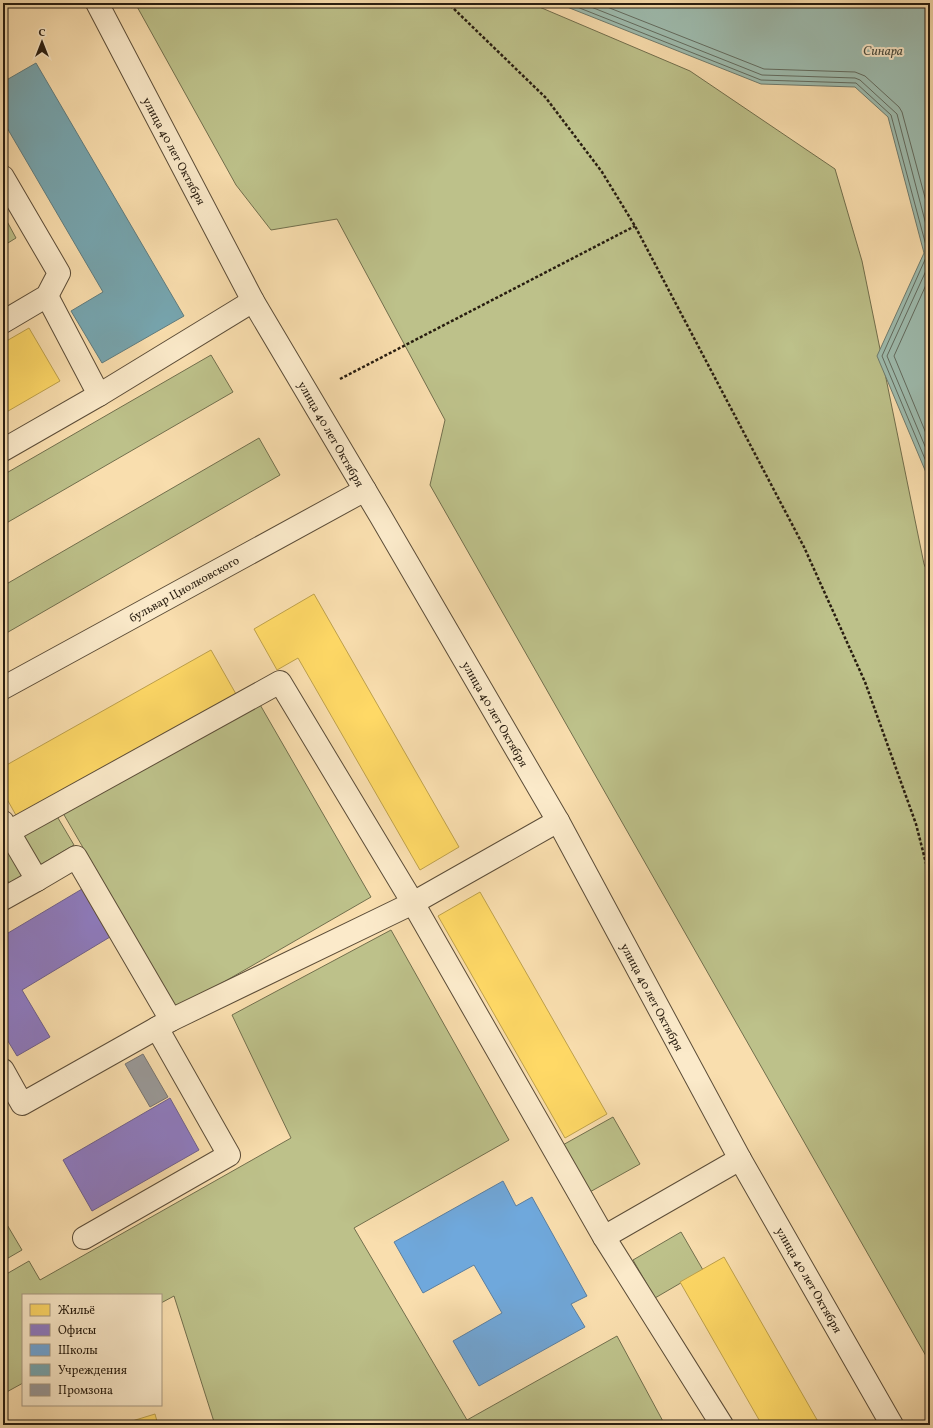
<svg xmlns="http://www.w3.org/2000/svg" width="933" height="1428" viewBox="0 0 933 1428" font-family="Vollkorn,serif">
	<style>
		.green { fill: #bdc18a; stroke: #726f4d }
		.water { fill: #9ebcaf; stroke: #6f7c6f }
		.homes { fill: #ffd966; stroke: #bea14c }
		.offices { fill: #8e7cc3; stroke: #6f608d }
		.schools { fill: #6fa8dc; stroke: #5a7e9f }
		.public { fill: #76a5af; stroke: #5f7c7f }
		.industry { fill: #999; stroke: #777470 }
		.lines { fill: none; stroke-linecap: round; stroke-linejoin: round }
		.shore { stroke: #636c60; stroke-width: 1 }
		.minor-casing { stroke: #5c4d38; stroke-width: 24 }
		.path { stroke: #281d10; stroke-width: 2.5; stroke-dasharray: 3 2; stroke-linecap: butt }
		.minor { stroke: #fbeaca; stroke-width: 22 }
		.labels { text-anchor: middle; stroke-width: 4; stroke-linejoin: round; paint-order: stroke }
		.street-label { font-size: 12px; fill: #281d10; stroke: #fbeaca }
		.water-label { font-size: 13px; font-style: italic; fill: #4b4d40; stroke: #fbeaca }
	</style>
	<rect width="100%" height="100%" fill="#f9deae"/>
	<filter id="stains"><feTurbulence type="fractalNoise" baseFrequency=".005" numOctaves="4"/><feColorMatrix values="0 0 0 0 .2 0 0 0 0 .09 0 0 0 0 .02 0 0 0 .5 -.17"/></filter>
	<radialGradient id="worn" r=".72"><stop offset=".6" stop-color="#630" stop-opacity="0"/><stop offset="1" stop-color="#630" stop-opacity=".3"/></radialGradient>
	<g class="green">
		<polygon points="135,3 530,3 690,71 835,169 862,261 924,564 930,578 930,1363 430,485 445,420 337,219 271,230 236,185"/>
		<polygon points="3,214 16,238 3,246"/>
		<polygon points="211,355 233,392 3,525 3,475"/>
		<polygon points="259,438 280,475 3,635 3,586"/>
		<polygon points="255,696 371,897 177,1009 60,808"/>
		<polygon points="55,813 74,845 9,883 3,872 3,843"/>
		<polygon points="391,930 509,1140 354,1228 467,1420 617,1336 665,1425 215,1425 174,1296 161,1303 161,1295 23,1295 23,1383 3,1394 3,1276 29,1261 40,1280 291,1138 232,1015"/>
		<polygon points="613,1117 640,1164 588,1193 561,1146"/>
		<polygon points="6,1223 22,1250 3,1261 3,1225"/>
		<polygon points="681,1232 703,1270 655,1298 633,1260"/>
	</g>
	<polygon class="water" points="557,3 930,3 930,482 877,356 924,253 888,117 855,87 761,84"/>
	<g class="homes">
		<polygon points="29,328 60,381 3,414 3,343"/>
		<polygon points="314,594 459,847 420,870 298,658 277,670 254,629"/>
		<polygon points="211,650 236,694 17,817 3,792 3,767"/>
		<polygon points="480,892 607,1114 565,1138 438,916"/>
		<polygon points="724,1257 820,1425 762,1425 680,1282"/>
		<polygon points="155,1414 158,1425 119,1425"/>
	</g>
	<g class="offices">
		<polygon points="82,889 110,937 22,990 50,1037 17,1056 3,1033 3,936"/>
		<polygon points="170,1098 199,1150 92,1211 63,1160"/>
	</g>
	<polygon class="schools" points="503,1181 516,1206 532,1197 587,1296 571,1304 585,1327 479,1386 453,1341 502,1313 474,1265 423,1293 394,1242"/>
	<polygon class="public" points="36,63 184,316 102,363 71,311 103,292 3,121 3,82"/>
	<polygon class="industry" points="143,1054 168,1097 150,1107 125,1064"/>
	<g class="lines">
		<g class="shore">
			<polyline points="567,3 761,80 856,83 891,115 928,253 882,356 930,471"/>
			<polyline points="581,3 762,75 855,78 860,80 897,114 930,240"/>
			<polyline points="597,3 764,69 855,72 865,76 899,107 902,112 930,216"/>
			<polyline points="930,262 887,356 930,458"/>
			<polyline points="930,276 894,356 930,443"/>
		</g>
		<defs>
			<g id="minor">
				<polyline points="97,3 253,301 381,517 558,821 740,1159 892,1425"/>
				<polyline points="3,177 59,273 47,296 3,322"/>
				<polyline points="47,296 99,395"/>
				<polyline points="3,450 99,395 253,301"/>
				<polyline points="3,688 365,490"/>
				<polyline points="3,822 37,880 3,899"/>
				<polyline points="3,835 280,682 413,903 604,1237 722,1425"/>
				<polyline points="37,880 76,857 171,1020"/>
				<polyline points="3,1070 22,1104 157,1028"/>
				<polyline points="604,1237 740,1159"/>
				<polyline points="84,1238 229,1155 157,1028 171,1020 413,903 558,821"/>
			</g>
		</defs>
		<use href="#minor" class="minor-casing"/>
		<g class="path">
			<polyline points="446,3 452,7 546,98 602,172 635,226 804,547 865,682 916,824 930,879"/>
			<polyline points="340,379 635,226"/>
		</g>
		<use href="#minor" class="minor"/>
	</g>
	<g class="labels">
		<g class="street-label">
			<text transform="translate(174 151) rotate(62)" y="4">улица 40 лет Октября</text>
			<text transform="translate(331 434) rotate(60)" y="4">улица 40 лет Октября</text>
			<text transform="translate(184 589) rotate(-29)" y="4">бульвар Циолковского</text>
			<text transform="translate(495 714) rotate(60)" y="4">улица 40 лет Октября</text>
			<text transform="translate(652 997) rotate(62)" y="4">улица 40 лет Октября</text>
			<text transform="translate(809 1280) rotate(60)" y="4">улица 40 лет Октября</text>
		</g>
		<g class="water-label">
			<text x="883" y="55">Синара</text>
		</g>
	</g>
	<rect width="933" height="1428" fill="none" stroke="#f9deae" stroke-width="16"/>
	<rect x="4" y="4" width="925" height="1420" fill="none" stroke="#281d10" stroke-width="2"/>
	<rect x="8" y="8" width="917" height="1412" fill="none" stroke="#281d10"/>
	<rect x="22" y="1294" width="140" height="112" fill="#fbeaca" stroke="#a79880"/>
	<rect x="30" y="1304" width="20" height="12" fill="#ffd966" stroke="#a79880"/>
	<text x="58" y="1314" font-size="12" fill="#281d10">Жильё</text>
	<rect x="30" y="1324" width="20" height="12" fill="#8e7cc3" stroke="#a79880"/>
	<text x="58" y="1334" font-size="12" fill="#281d10">Офисы</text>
	<rect x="30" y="1344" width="20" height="12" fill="#6fa8dc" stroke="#a79880"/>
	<text x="58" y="1354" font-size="12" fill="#281d10">Школы</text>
	<rect x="30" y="1364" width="20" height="12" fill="#76a5af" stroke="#a79880"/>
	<text x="58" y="1374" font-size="12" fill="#281d10">Учреждения</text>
	<rect x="30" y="1384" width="20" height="12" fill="#999999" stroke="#a79880"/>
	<text x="58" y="1394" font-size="12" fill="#281d10">Промзона</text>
	<g transform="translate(42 42)" stroke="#fbeaca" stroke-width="3" paint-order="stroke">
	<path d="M0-3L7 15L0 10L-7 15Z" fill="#281d10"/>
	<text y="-6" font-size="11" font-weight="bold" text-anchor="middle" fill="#281d10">С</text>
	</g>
	<rect width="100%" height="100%" filter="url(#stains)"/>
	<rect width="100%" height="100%" fill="url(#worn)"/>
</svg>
